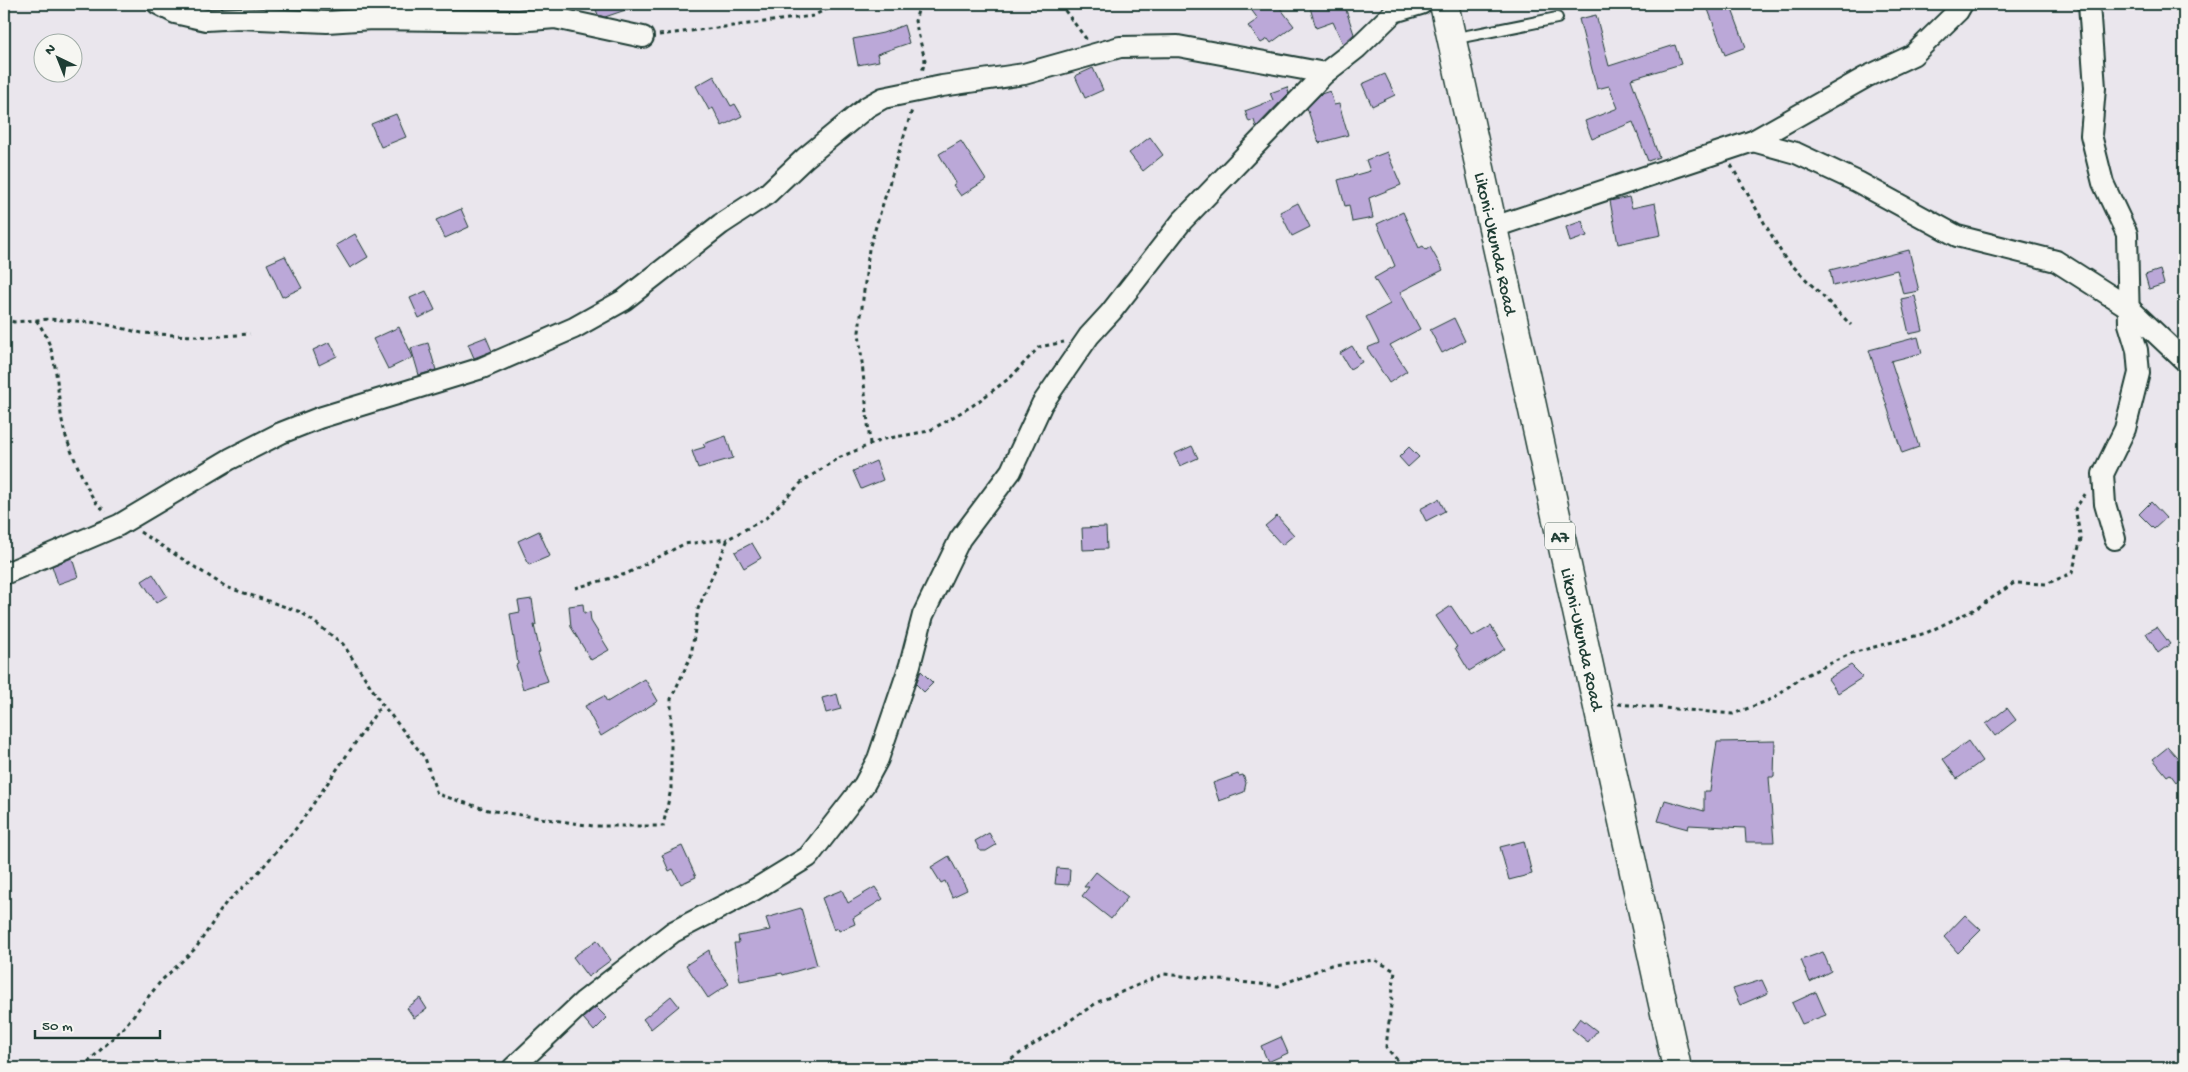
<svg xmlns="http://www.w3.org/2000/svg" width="2188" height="1072" viewBox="0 0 2188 1072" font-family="'Gochi Hand',sans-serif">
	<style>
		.building { fill: #bba8d8; stroke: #1f3d34 }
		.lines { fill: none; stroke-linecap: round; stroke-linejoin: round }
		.lane-casing { stroke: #1f3d34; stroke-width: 14 }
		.street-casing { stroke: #1f3d34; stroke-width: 24 }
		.highway-casing { stroke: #1f3d34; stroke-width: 31 }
		.path { stroke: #1f3d34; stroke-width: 3; stroke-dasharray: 4 4; stroke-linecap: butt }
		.lane { stroke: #f6f6f2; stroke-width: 10 }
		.street { stroke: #f6f6f2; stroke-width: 20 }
		.highway { stroke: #f6f6f2; stroke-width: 28 }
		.labels { text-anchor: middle; stroke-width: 5; stroke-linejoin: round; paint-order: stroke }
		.shield { fill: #f6f6f2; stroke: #60746d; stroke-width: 1 }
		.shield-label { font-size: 16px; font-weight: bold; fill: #1f3d34 }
		.street-label { font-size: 18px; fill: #1f3d34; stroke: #f6f6f2 }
	</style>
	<rect width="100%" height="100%" fill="#eae6ed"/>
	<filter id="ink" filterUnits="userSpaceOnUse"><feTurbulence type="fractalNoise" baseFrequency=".02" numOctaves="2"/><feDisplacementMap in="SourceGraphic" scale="10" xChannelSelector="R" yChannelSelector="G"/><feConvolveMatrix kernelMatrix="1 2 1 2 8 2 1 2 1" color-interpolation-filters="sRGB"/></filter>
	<g filter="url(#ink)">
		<g class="building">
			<polygon points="594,4 636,4 637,6 605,17 598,15"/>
			<polygon points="1247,4 1277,4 1294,26 1271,43 1268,39 1261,43 1248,26 1258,19"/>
			<polygon points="1309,4 1344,4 1354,34 1343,44 1333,22 1316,28"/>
			<polygon points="1706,4 1730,4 1746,47 1725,55"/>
			<polygon points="1596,15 1609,66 1675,45 1681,64 1631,79 1659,157 1648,161 1633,122 1592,139 1585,121 1618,108 1609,86 1597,89 1579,19"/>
			<polygon points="904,25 909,43 877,54 879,61 858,65 853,39 883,33"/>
			<polygon points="1093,68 1103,90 1085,98 1075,76"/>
			<polygon points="1385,74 1395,95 1372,106 1362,84"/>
			<polygon points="714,76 731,106 735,104 742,116 722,126 713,108 709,110 696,86"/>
			<polygon points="1287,87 1289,93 1256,127 1254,120 1249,122 1245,111 1273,100 1270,93"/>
			<polygon points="1330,91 1334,105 1339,104 1348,135 1319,143 1307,108 1321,94"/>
			<polygon points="396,114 406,137 381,147 371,124"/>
			<polygon points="1150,137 1163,155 1143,171 1129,153"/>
			<polygon points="961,141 986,180 961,196 953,185 956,183 939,154"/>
			<polygon points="1387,152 1401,185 1369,198 1373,218 1352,222 1349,205 1345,206 1338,180 1370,171 1366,160"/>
			<polygon points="1629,197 1632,208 1655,203 1661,235 1618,244 1610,201"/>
			<polygon points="1298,203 1310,227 1292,236 1280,212"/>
			<polygon points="461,209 469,227 445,238 436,220"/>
			<polygon points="1403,212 1419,248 1423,246 1426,250 1430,247 1443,270 1400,292 1420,329 1390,345 1407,371 1389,383 1367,348 1379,343 1366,317 1390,304 1374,278 1395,266 1377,224"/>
			<polygon points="1582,221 1587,236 1570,242 1566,227"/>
			<polygon points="355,234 368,257 350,268 336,245"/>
			<polygon points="1909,250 1919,291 1903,294 1897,270 1833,286 1830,270"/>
			<polygon points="285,256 302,288 282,297 267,264"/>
			<polygon points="2160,270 2164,284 2149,289 2145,275"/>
			<polygon points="426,291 435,310 419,318 410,298"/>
			<polygon points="1915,296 1923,331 1909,334 1901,299"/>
			<polygon points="1454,318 1465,341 1442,353 1430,330"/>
			<polygon points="399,327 413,357 388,369 373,339"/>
			<polygon points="486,337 492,351 474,358 468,344"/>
			<polygon points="1918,337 1922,353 1891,361 1919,447 1902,453 1869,350"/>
			<polygon points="330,342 337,356 319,365 313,350"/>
			<polygon points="428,343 436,370 419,375 411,348"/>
			<polygon points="1352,346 1362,362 1350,369 1340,353"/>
			<polygon points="726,436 733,458 698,468 692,451 705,447 703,444"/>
			<polygon points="1192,446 1198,458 1180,466 1174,454"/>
			<polygon points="1409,447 1419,457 1408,467 1399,457"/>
			<polygon points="876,461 883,480 861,489 853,471"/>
			<polygon points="1439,499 1445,511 1426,521 1420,509"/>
			<polygon points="2151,502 2166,518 2154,529 2139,514"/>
			<polygon points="1277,516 1294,535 1282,545 1265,526"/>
			<polygon points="1106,527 1107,549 1083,550 1082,528"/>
			<polygon points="539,531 550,556 529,565 518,541"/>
			<polygon points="752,543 761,558 744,568 735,552"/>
			<polygon points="72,558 78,577 58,584 52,566"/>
			<polygon points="153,574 167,596 156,603 142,581"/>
			<polygon points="532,599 536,625 534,625 540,652 538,653 548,681 523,689 516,665 518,664 510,614 520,612 518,601"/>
			<polygon points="583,604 584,613 590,612 591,621 609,650 591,660 571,627 569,606"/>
			<polygon points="1451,606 1472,637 1491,626 1505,649 1469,671 1455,648 1457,647 1436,616"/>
			<polygon points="2157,627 2170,644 2158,653 2146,633"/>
			<polygon points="1851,665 1863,677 1838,693 1828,679"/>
			<polygon points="921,671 933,683 924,692 916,684"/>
			<polygon points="645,679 658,701 601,736 585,706 604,696 607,702"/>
			<polygon points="837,694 841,709 826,713 822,698"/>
			<polygon points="2007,708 2016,720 1995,736 1986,724"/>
			<polygon points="1775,741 1774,777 1769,777 1774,842 1746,842 1745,828 1689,825 1688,829 1658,821 1665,800 1704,811 1704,791 1710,791 1717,742"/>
			<polygon points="1968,741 1982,761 1957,779 1943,759"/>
			<polygon points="2168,747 2184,765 2184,774 2176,782 2170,774 2167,776 2153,759"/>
			<polygon points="1238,774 1239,776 1243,775 1246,783 1244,792 1219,801 1213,783"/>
			<polygon points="989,833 996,845 986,851 980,851 975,841"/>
			<polygon points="1524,841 1532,874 1509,880 1500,847"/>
			<polygon points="682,846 696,877 681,884 673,869 669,871 662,855"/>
			<polygon points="949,856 967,890 952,897 945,881 941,883 931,867"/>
			<polygon points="1057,868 1070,869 1069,885 1055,884"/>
			<polygon points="1096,872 1128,897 1111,919 1082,896 1089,887 1084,887"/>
			<polygon points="875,887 883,899 853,918 855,924 839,931 838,928 834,930 822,898 842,890 848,903"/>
			<polygon points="801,908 817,965 783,975 782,973 740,981 734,943 739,943 738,936 770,930 766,918"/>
			<polygon points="1965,915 1981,930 1958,953 1944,937"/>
			<polygon points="597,940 611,960 588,977 573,957"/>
			<polygon points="709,950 711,959 729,984 708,998 686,965"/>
			<polygon points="1823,952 1831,971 1810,982 1801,960"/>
			<polygon points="1762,980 1768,993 1740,1005 1733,989"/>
			<polygon points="1816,992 1826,1015 1802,1024 1792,1003"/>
			<polygon points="671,996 679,1006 651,1029 643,1019"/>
			<polygon points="420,998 427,1009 414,1018 407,1008"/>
			<polygon points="596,1007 607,1018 594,1031 583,1018"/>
			<polygon points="1580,1018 1597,1031 1588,1042 1572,1029"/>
			<polygon points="1281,1037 1288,1053 1268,1062 1261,1046"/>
		</g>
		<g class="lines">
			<defs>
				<polyline id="lane" points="1452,39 1557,18"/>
				<g id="street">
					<polyline points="158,4 175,13 206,20 240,18 327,22 372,19 518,21 555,18 643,37"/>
					<polyline points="2089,4 2095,88 2091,135 2103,183 2127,234 2129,324 2137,350 2139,373 2125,429 2103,474 2105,504 2115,539"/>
					<polyline points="1753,141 1796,153 1858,182 1957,236 2056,261 2128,307 2184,360"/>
					<polyline points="1494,227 1753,141 1866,77 1913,55 1958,11 1962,4"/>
					<polyline points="4,574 119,525 230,459 281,433 319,418 482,368 574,328 624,300 721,224 767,194 805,158 867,107 883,98 942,86 1024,74 1120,47 1178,46 1325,73"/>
					<polyline points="513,1068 583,1002 673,932 754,890 808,857 864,785 878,759 910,665 923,615 960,539 1011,471 1042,404 1089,336 1111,312 1182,221 1325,73 1357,48 1394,12 1421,4"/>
				</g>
				<g id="highway">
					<path id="s1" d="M 1444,4 L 1677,1068"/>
				</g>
			</defs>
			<use href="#lane" class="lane-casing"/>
			<use href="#street" class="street-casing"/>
			<use href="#highway" class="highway-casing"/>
			<g class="path">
				<polyline points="920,4 915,21 925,60 922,72"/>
				<polyline points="1060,4 1087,40"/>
				<polyline points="659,35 813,16 836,4"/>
				<polyline points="1731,165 1784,257 1851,325"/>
				<polyline points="4,319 14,322 49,319 100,323 142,333 209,337 250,334"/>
				<path d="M 36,320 C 61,352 55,393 64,430 C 67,443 87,490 95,501 C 98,505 102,508 106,512"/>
				<polyline points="870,444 859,332 869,249 912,110"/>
				<polyline points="140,532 226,587 301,612 343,644 382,704"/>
				<polyline points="575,588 626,574 684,544 728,539"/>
				<polyline points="1618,704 1733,714 1772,699 1800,678 1852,653 1926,633 1977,608 2014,583 2046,584 2072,573 2081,539 2075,509 2086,493"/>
				<polyline points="82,1068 124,1027 161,981 196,948 225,904 257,874 298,826 382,704 425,758 437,794 488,810 593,826 663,826 671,789 671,699 691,656 698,609 728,539 766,518 802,482 838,458 884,439 929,431 972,406 1011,377 1039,347 1064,342"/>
				<polyline points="998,1068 1098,1002 1164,974 1278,986 1331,965 1375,960 1395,971 1386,1047 1404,1068"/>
			</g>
			<use href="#lane" class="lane"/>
			<use href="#street" class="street"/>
			<use href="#highway" class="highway"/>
		</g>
	</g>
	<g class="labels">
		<rect class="shield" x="1545" y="522.5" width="30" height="27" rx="4"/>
		<g class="shield-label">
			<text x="1560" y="542">A7</text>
		</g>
		<g class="street-label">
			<text dy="6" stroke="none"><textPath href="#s1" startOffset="245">Likoni-Ukunda Road</textPath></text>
			<text dy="6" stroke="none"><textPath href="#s1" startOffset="650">Likoni-Ukunda Road</textPath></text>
		</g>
	</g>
	<rect width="2188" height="1072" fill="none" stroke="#f6f6f2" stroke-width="20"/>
	<rect x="10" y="10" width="2168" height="1052" fill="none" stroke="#1f3d34" stroke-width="2" filter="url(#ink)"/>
	<g transform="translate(58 58) rotate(317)"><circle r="24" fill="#f6f6f2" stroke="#a0aca6"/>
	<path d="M0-4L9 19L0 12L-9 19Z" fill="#1f3d34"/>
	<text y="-8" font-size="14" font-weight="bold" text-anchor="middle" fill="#1f3d34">N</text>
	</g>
	<path d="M35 1030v8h125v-8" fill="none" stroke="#1f3d34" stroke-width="2.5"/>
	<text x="42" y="1030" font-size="15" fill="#1f3d34" stroke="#f6f6f2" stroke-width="4" paint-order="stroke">50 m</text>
</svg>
